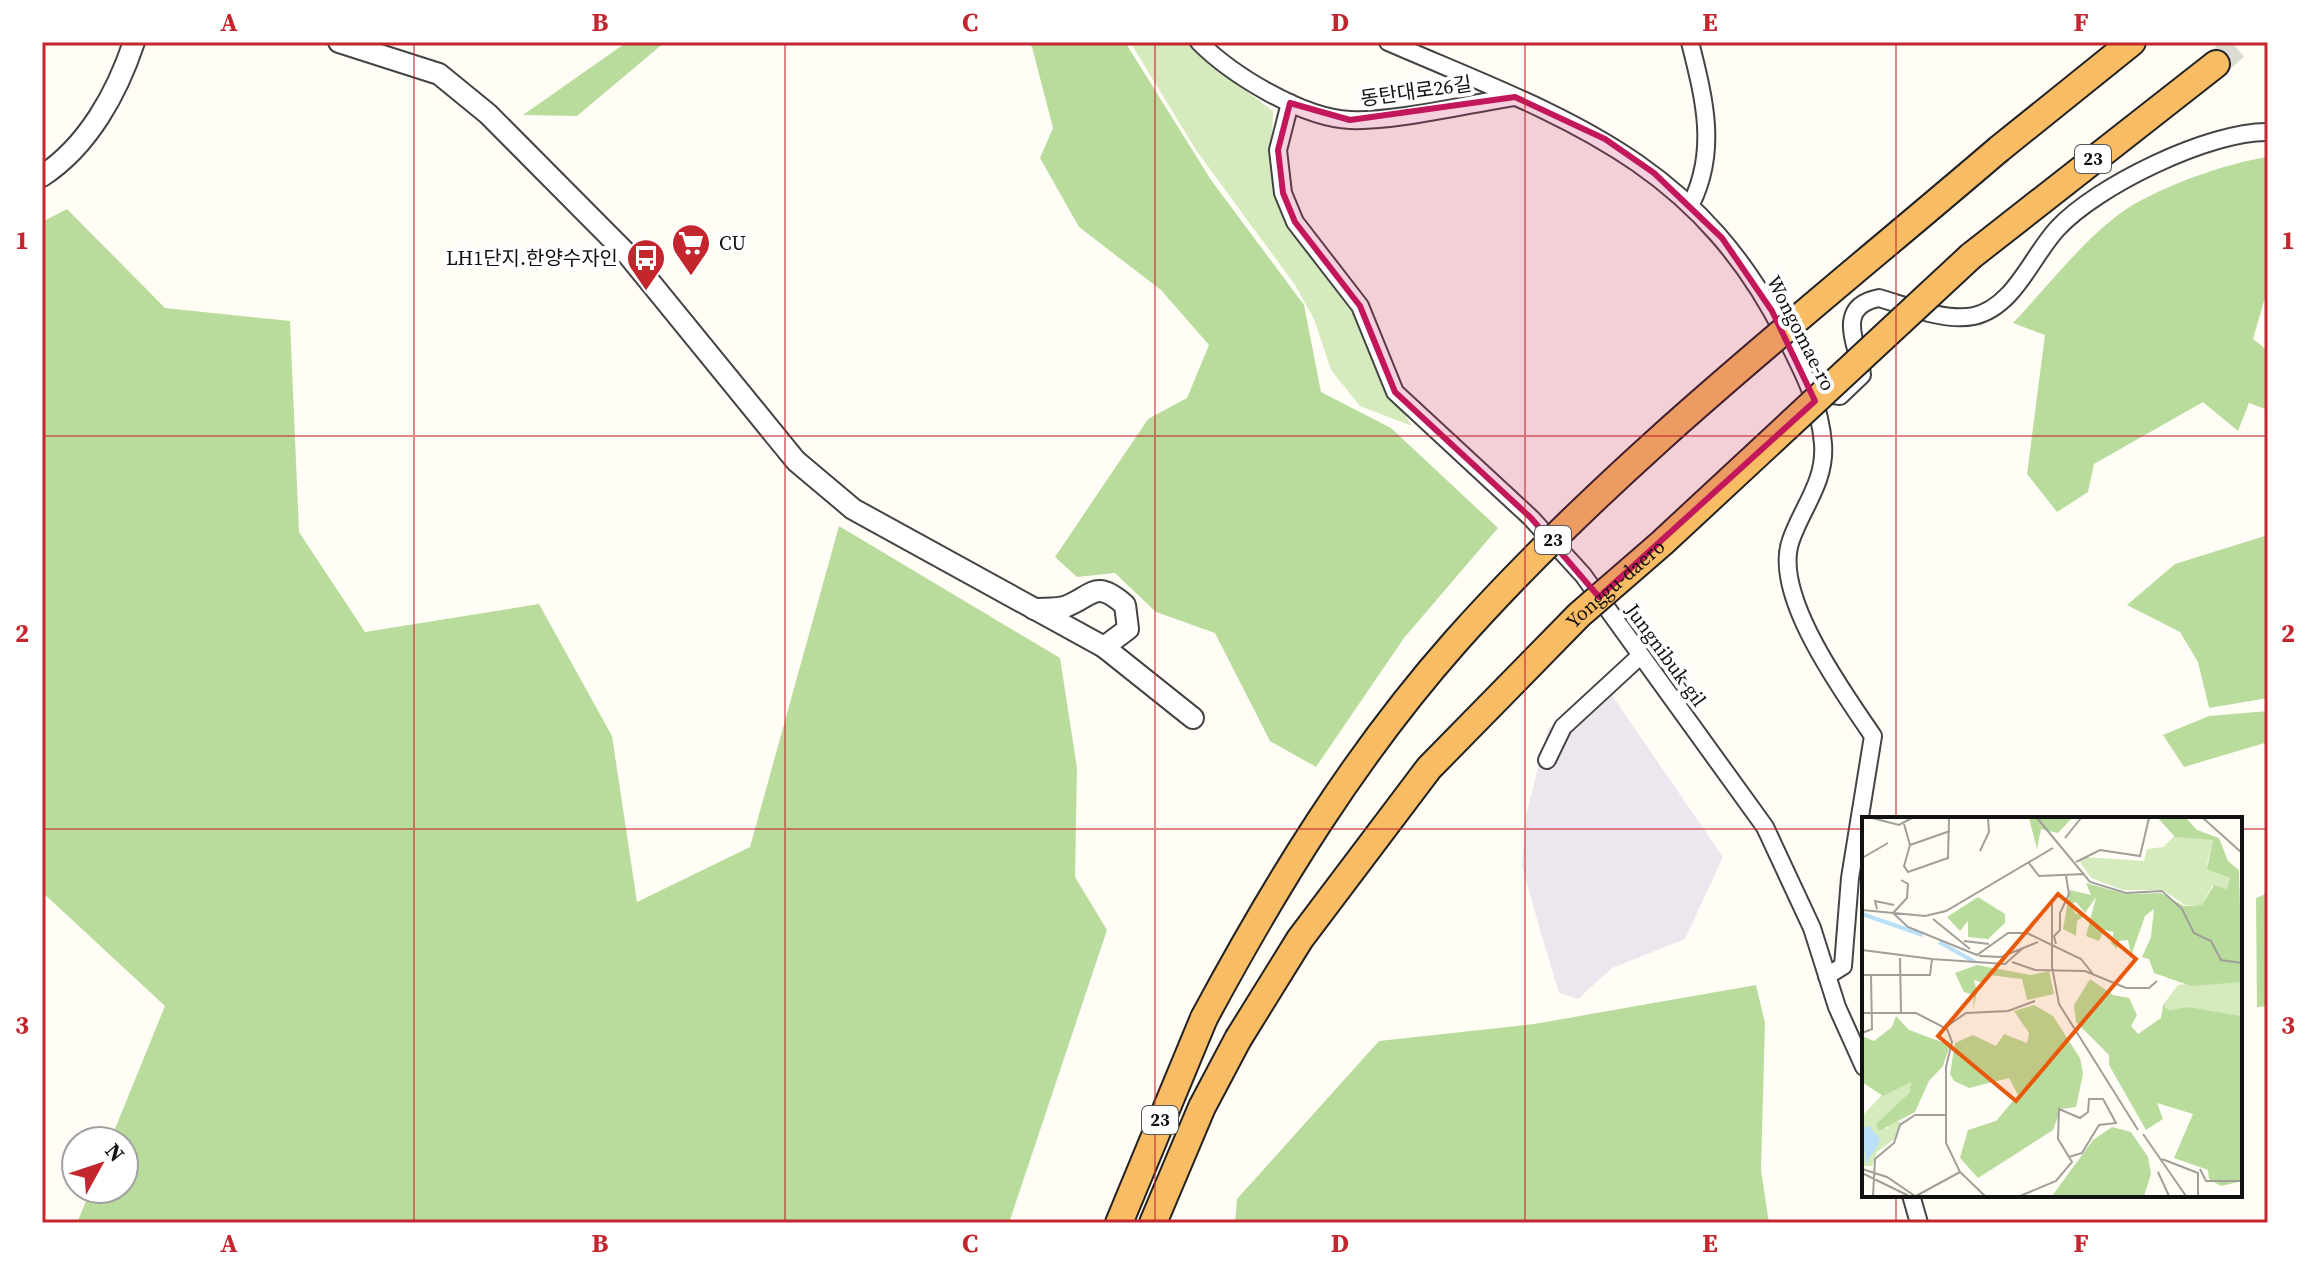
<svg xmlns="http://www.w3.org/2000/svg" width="2310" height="1265" viewBox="0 0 2310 1265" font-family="'Source Serif 4','Noto Sans KR',serif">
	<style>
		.industrial { fill: #eee6ef }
		.green { fill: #d5ebbd }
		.forest { fill: #b9dc9c }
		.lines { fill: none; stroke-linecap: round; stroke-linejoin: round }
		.trunk-tunnel { stroke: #dbdad3; stroke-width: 26; stroke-dasharray: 26 13; stroke-linecap: butt }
		.minor-casing { stroke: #444; stroke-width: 20 }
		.tertiary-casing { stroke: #444; stroke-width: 24 }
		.trunk-casing { stroke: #222; stroke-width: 30 }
		.minor { stroke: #fff; stroke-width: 16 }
		.tertiary { stroke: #fff; stroke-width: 20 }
		.trunk { stroke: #f7bc64; stroke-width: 26 }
		.trunk-bridge-casing { stroke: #222; stroke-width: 30; stroke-linecap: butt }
		.trunk-bridge { stroke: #f7bc64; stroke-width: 26 }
		.marked { fill: #c2185b; fill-opacity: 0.2; stroke: #c2185b; stroke-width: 6; stroke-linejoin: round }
		.grid { fill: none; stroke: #c4262e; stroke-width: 2; stroke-opacity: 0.55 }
		.labels { text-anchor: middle; stroke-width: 8; stroke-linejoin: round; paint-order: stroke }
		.shield { fill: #fff; stroke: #585858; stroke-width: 2 }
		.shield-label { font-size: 18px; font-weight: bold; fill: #111 }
		.street-label { font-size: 20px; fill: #111; stroke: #fff }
		.poi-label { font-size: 20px; fill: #111; stroke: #fff; text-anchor: start }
		.inset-river { fill: none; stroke: #b9e0f7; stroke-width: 4 }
		.inset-road { fill: none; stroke: #a09f9a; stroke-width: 2 }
		.view { fill: #e8590c; fill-opacity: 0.15; stroke: #e8590c; stroke-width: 4 }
		.inset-edge { fill: none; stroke: #111; stroke-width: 4 }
		.neatline { fill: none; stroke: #c4262e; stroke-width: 3 }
		.grid-label { font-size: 26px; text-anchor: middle; font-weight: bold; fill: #c4262e }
	</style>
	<rect width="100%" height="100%" fill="#fffdf5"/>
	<polygon class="industrial" points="1609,691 1723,857 1685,939 1612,968 1578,999 1559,993 1540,930 1522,866 1526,815 1548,729"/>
	<polygon class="green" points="1130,42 1190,42 1210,64 1273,111 1272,141 1279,202 1345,296 1376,367 1412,426 1360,406 1331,370 1314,319 1295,285 1196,150"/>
	<g class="forest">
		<polygon points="627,42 665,42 577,116 523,115"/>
		<polygon points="1027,42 1125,42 1211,180 1304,305 1321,392 1391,428 1498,528 1404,638 1316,767 1270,741 1215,633 1156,612 1115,573 1077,577 1055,557 1148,419 1187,398 1209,345 1161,290 1079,227 1040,158 1053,128 1032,47"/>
		<path d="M 2268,157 L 2268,287 L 2253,339 L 2268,351 L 2268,410 L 2249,403 L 2238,431 L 2203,402 L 2094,464 L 2088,492 L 2057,512 L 2027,474 L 2045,335 L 2013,323 C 2047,287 2087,235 2128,208 C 2163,186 2226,163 2268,157 Z"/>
		<polygon points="67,209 165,308 290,321 299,532 365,632 539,604 612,736 637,902 750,847 839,526 1060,658 1077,768 1075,877 1107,930 1009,1223 77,1223 91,1189 124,1189 124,1141 110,1141 165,1006 42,892 42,222"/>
		<polygon points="2268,535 2268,698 2209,708 2198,662 2180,632 2127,605 2175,564"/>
		<polygon points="2268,711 2268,742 2184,767 2163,735 2209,716"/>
		<polygon points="2268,893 2268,1006 2257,1007 2256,898"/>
		<polygon points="1756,985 1765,1023 1761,1170 1769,1223 1235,1223 1237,1199 1379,1041 1534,1024"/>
	</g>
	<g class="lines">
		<polyline class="trunk-tunnel" points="2216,64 2241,42"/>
		<defs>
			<g id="minor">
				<path d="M 1199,42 C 1232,75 1302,118 1350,120 C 1394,122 1468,104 1514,97"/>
				<path d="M 1388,42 C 1559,116 1695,157 1785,336 C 1803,371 1820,404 1823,444 C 1826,481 1802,508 1791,540 C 1771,594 1844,693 1873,736 L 1850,878 L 1843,966 L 1827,976"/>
				<path d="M 1690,42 C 1704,98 1718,150 1691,204"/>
				<polyline points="1290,103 1278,150 1283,193 1295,222 1360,306 1395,392 1531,518 1583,575 1765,827 1812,928 1837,1007 1864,1067"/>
				<path d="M 1819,393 L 1840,396 L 1862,375 C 1860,349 1832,307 1879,298 C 1907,306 1945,322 1974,316 C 2014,307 2032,256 2057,229 C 2096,186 2210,131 2268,132"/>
				<polyline points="1547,760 1563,727 1640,656"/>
				<polyline points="1911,1195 1919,1223"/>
			</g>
			<g id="tertiary">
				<polyline points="339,42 439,74 488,114 628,255 796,461 853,509 1104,647 1193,718"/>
				<path d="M 42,176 C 88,146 117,93 134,42"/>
				<path d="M 1034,609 C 1044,608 1058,610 1067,606 C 1094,595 1095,579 1125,605 L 1128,629 L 1104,647"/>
			</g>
			<g id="trunk">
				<polyline points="1999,149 2132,42"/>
				<polyline points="1971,256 2216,64"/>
				<polyline points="1119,1223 1204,1018"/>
				<polyline points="1153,1223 1202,1107 1238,1039"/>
			</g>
		</defs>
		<use href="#minor" class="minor-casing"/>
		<use href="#tertiary" class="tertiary-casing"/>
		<use href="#trunk" class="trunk-casing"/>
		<use href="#minor" class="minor"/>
		<use href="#tertiary" class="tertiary"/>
		<use href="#trunk" class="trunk"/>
		<defs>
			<g id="trunk-bridge">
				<path d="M 1204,1018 C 1276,884 1355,755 1456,641 C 1617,460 1816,306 1999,149"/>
				<path id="s1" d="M 1238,1039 L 1300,939 L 1429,768 L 1579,615 L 1662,543 L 1971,256"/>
			</g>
		</defs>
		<use href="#trunk-bridge" class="trunk-bridge-casing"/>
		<use href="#trunk-bridge" class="trunk-bridge"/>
	</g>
	<path class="marked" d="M 1515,97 L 1605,139 L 1654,173 L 1722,238 L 1772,311 L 1815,401 L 1599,597 L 1531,518 L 1395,392 L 1360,306 L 1295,222 L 1283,193 L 1278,150 L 1290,103 L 1350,120 Z"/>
	<path class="grid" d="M 414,42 L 414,1223M 785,42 L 785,1223M 1155,42 L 1155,1223M 1525,42 L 1525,1223M 1896,42 L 1896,819M 42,436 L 2268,436M 42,829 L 1864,829M 2240,829 L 2268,829M 1896,1195 L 1896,1223"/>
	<defs>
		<symbol id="supermarket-pin" viewBox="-11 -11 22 30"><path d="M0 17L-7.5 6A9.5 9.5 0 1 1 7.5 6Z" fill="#c4262e" stroke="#fff"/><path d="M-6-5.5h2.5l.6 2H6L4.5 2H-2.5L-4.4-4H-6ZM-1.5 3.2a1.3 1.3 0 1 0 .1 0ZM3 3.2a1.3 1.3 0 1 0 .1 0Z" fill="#fff"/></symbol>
		<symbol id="bus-pin" viewBox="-11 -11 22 30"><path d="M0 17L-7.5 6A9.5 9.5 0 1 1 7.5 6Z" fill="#c4262e" stroke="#fff"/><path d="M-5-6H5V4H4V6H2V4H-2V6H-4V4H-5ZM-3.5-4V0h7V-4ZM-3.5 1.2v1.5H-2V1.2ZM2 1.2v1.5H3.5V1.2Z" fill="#fff"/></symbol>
	</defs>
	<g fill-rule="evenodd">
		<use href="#supermarket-pin" x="669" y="221" width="44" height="60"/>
		<use href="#bus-pin" x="624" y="236" width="44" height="60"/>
	</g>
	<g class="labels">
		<g class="shield">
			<rect x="2075" y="145" width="36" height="28" rx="6"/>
			<rect x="1535" y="526" width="36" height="28" rx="6"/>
			<rect x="1142" y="1106" width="36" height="28" rx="6"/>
		</g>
		<g class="shield-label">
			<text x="2093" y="165">23</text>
			<text x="1553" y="546">23</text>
			<text x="1160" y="1126">23</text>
		</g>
		<g class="street-label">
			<text transform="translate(1416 91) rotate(-8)" y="7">동탄대로26길</text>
			<text transform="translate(1801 333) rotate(63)" y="7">Wongomae-ro</text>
			<text dy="7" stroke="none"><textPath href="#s1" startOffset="594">Yonggu-daero</textPath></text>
			<text transform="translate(1666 655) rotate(54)" y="7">Jungnibuk-gil</text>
		</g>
		<g class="poi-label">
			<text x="719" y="250">CU</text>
			<text x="618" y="265" text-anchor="end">LH1단지.한양수자인</text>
		</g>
	</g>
	<g transform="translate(1862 817)">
		<rect width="380" height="380" fill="#fffdf5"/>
		<path d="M 315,17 L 351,23 L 345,48 L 368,61 L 365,72 L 350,69 L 340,88 L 323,88 L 301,73 L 261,73 L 229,61 L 218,45 L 223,40 L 282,44 L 285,32 L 301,30 ZM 359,163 L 380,165 L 380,199 L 334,191 L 307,193 L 301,188 L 316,168 ZM 49,264 L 47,276 L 14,307 L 25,312 L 29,304 L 39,305 L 32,322 L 15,335 L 10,349 L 0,349 L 0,299 L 19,279 Z" fill="#d5ebbd"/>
		<path d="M 167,1 L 210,1 L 196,16 L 179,12 L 175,32 ZM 296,1 L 324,1 L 335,13 L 357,21 L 366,44 L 377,53 L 380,165 L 329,169 L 292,156 L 287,142 L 280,140 L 289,120 L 292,92 L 283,99 L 269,139 L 266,123 L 257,124 L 255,132 L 249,126 L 252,115 L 242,113 L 237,124 L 224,119 L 234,80 L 223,96 L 214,85 L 208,88 L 214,97 L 223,98 L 215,104 L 214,119 L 201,112 L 208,73 L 229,78 L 224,66 L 264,77 L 299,76 L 322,89 L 340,88 L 352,68 L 365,72 L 368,61 L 345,52 L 351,23 L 313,20 ZM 116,80 L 143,97 L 143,106 L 126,122 L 106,120 L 106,104 L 98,114 L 85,100 ZM 115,148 L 169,158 L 187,154 L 192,177 L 165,183 L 160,162 L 127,158 L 121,166 L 112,163 L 115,175 L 111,193 L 112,178 L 102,175 L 93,156 ZM 228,162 L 251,178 L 267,181 L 275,198 L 269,209 L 276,217 L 299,201 L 301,188 L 307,193 L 328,190 L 380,199 L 380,364 L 359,369 L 347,362 L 346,353 L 312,341 L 331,297 L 295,286 L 301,302 L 284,313 L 247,248 L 247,238 L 214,205 L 212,188 ZM 172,188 L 191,199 L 218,241 L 221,257 L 214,290 L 199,292 L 191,313 L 116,361 L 98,341 L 106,313 L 134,304 L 156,278 L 147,261 L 107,271 L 92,264 L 88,257 L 93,226 L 111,218 L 134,229 L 142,217 L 165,226 L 167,216 L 152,194 ZM 34,199 L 47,213 L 88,228 L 81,249 L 67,264 L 53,295 L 17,314 L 14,307 L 47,276 L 49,265 L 21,279 L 0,265 L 0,219 L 12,224 L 30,210 ZM 250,310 L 269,315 L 286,340 L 289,357 L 282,379 L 190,379 L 231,323 Z" fill="#b9dc9c"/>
		<path d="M 7,309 L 19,323 L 4,347 L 0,311 Z" fill="#b9e0f7"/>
		<path class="inset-river" d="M 0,97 L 61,118M 77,125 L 113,145"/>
		<path class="inset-road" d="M 10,1 L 37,8 L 50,1M 175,1 L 228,65 L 264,76 L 300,74 L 320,92 L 332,116 L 349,124 L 359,143 L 380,146M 341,1 L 380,36M 42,7 L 48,28 L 42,49 L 46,55 L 86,41 L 87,1M 203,21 L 219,1M 48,28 L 88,14M 118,34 L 127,15 L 126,1M 0,41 L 26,26M 214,45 L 238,33 L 278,39 L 287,1M 167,46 L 177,59 L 223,57M 190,82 L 190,150 L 197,187 L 276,313M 15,92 L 13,84 L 32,88M 0,93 L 63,99 L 84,94 L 191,31M 31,96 L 46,110 L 115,138 L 146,116 L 165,116 L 219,142 L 231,157M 31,96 L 45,81 L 46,67 L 39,63M 71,102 L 108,132M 102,124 L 127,127M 194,127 L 192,119 L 198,113 L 198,96 L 207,77 L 204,59M 0,133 L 70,142M 117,139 L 139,140 L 176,125M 38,141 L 39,196M 150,145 L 173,153 L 223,154 L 264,171 L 287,171 L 295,164M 0,158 L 68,158 L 70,142 L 143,147 L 161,131M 0,196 L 54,196 L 85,212 L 90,225 L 84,250 L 84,326 L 98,355 L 123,379M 84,210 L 104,196 L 146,194 L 173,184M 0,216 L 10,212 L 9,158M 281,317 L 324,379M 300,342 L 336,356 L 336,379M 0,352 L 25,360 L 53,379M 338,352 L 344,364 L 380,364M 296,355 L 307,379M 0,356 L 47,379M 11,379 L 13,342 L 32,326 L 38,308 L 53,298 L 83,298M 54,379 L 98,355M 158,379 L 194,364 L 210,345 L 196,322 L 197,292 L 218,301 L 226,295 L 227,282 L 241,282 L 254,306 L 237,308 L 220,336 L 207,340"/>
		<path class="view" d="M 196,77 L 274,142 L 154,284 L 76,219 Z"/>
		<rect width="380" height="380" class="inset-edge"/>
	</g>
	<rect width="2310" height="1265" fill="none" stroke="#ffffff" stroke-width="88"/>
	<g transform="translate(100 1165) rotate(50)"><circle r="38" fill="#ffffff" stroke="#a0a0a0" stroke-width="2"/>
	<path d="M0-6L14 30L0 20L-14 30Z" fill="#c4262e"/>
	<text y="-12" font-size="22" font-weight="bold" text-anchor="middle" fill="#111111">N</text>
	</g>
	<rect x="44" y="44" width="2222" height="1177" class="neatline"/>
	<g class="grid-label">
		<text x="229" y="31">A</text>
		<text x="600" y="31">B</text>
		<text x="970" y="31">C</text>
		<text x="1340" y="31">D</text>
		<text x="1710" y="31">E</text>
		<text x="2081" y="31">F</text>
		<text x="22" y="249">1</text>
		<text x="2288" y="249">1</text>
		<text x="22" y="642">2</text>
		<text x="2288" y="642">2</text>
		<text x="22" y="1034">3</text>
		<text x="2288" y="1034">3</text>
		<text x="229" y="1252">A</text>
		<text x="600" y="1252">B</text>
		<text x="970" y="1252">C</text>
		<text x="1340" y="1252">D</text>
		<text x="1710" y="1252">E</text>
		<text x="2081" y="1252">F</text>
	</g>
</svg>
